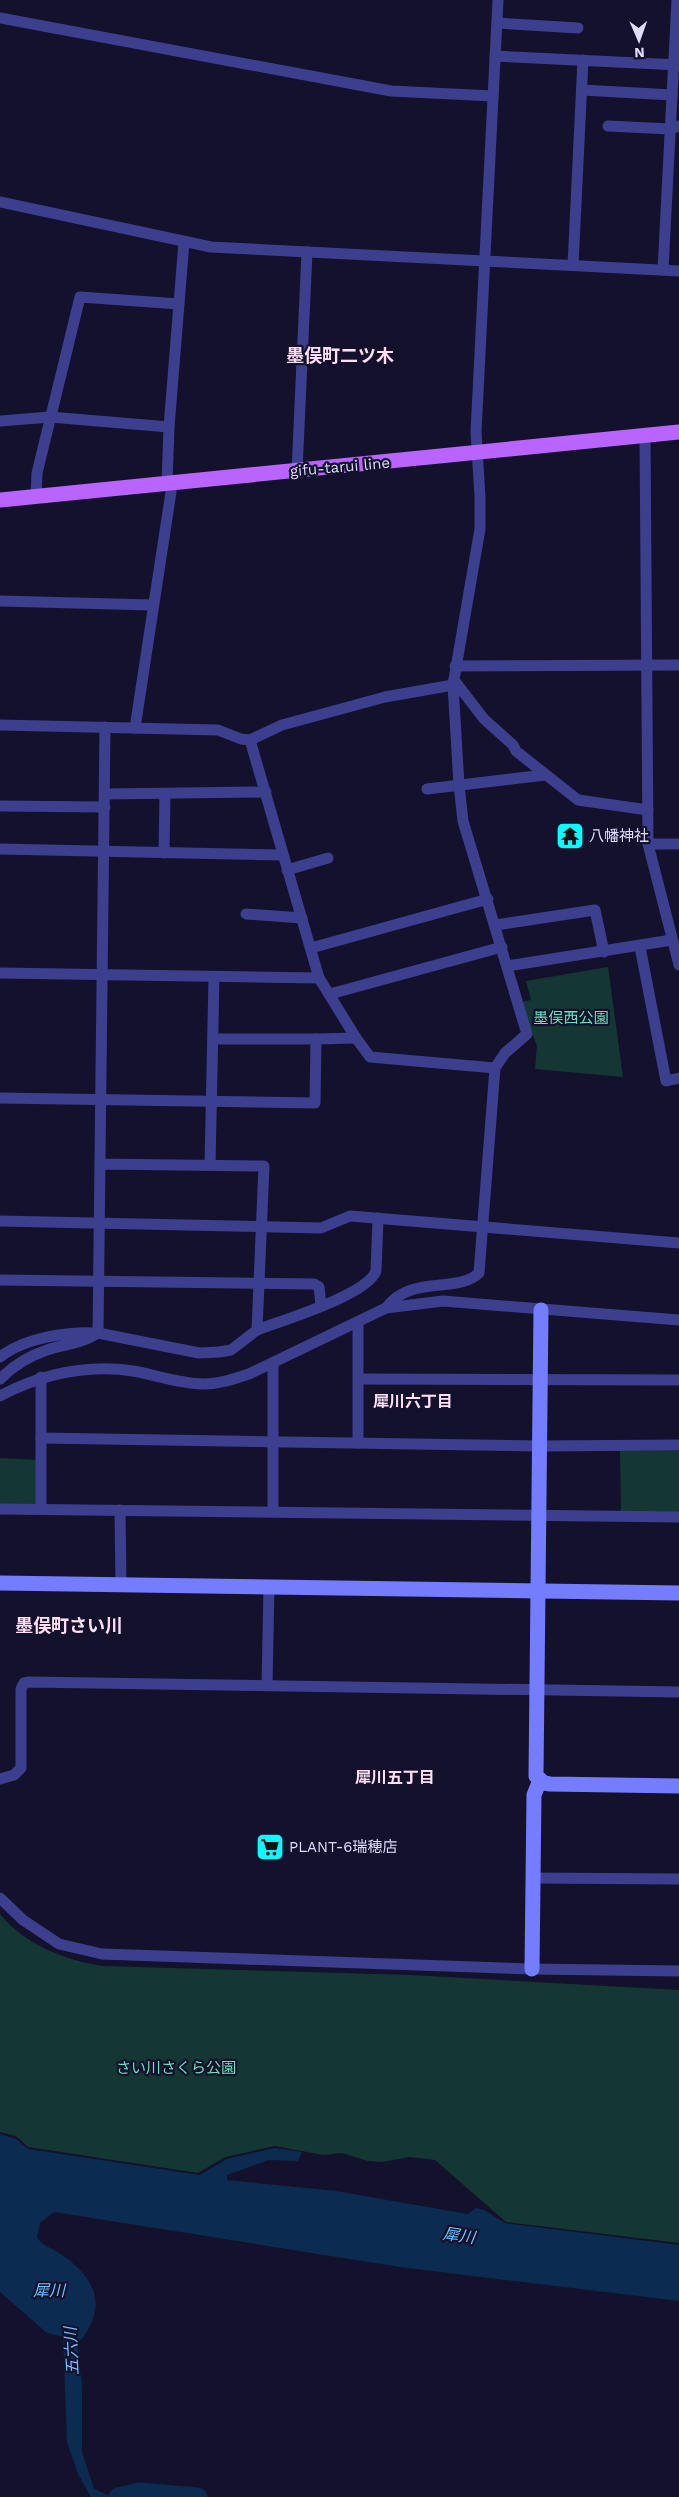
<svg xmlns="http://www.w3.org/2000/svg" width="679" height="2497" viewBox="0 0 679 2497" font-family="'Work Sans','Noto Sans JP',sans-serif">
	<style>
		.green { fill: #143733 }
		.water { fill: #0c2b51 }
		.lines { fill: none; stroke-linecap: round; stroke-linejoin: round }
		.river { stroke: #0c2b51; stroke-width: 19 }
		.street { stroke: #3b3f8d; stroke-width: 11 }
		.secondary { stroke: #747cff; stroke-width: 15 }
		.primary { stroke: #b964ff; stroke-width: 15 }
		.labels { text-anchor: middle; stroke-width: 4.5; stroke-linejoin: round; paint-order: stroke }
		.street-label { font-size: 15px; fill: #deddff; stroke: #14112d }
		.poi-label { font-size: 15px; fill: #deddff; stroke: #14112d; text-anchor: start }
		.park-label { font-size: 15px; fill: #65e4ba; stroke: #14112d }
		.neighbourhood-label { font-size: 16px; font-weight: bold; fill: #ffdff6; stroke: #14112d }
		.water-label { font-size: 16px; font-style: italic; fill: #6bc6ff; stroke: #14112d }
		.quarter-label { font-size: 18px; font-weight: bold; fill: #ffdff6; stroke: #14112d }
	</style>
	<rect width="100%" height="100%" fill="#14112d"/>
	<g class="green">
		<polygon points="608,967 623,1077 535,1069 537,1046 521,1002 531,1000 526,981"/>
		<polygon points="620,1451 679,1451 679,1513 621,1513"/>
		<polygon points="0,1458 37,1460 36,1505 0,1505"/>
		<path d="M 0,1914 C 25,1945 65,1960 103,1966 L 410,1975 L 679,1990 L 679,2243 L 506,2222 L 435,2160 L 410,2157 L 382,2162 L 368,2161 L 342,2153 L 323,2155 L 275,2146 L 225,2157 L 198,2173 L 28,2147 L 16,2136 L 0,2132 Z"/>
	</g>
	<path class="water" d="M 0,2134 L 16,2139 L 28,2149 L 200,2175 L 227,2159 L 275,2148 L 302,2152 L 298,2161 L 269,2160 L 227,2175 L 227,2180 L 336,2191 L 468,2214 L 476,2208 L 484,2210 L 505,2223 L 679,2245 L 679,2301 L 400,2267 L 54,2212 L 40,2223 L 37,2238 C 46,2248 49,2246 59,2253 C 94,2276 109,2304 81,2340 L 77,2340 L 82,2386 L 82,2452 L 94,2489 L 113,2497 L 91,2497 L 78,2474 L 67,2442 L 63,2337 L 47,2333 L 0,2292 Z"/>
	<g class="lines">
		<polyline class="river" points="118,2497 140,2492 198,2497"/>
		<g class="street">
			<polyline points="0,18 391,91 493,96"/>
			<polyline points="497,23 578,28"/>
			<polyline points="495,56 679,65"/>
			<polyline points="582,90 672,95"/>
			<polyline points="608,126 670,129 679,126"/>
			<polyline points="0,202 211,247 679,271"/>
			<polyline points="573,265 583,60"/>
			<polyline points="663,270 677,0"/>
			<polyline points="0,421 50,417 169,427"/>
			<polyline points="645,435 648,844 679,965"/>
			<polyline points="297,471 307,252"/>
			<polyline points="167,483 169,427 184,242"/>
			<polyline points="36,496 37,473 80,297 179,304"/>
			<polyline points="0,601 152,605"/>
			<polyline points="455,666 679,665"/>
			<polyline points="454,680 484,719 513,745 516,751 578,800 648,810"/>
			<polyline points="0,725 218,730 241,739 250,740 282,725 385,697 453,685"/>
			<polyline points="135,728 171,492 171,483"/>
			<polyline points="427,789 545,775"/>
			<polyline points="105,794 266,792"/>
			<polyline points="0,806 105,807"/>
			<polyline points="648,844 679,844"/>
			<polyline points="0,849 283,855"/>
			<polyline points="164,853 165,794"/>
			<polyline points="287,870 328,858"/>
			<polyline points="246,914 302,918"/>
			<polyline points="496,925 595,910 604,952"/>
			<polyline points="640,947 666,1081 679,1078"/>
			<polyline points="311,948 488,899"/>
			<polyline points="507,966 672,940"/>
			<polyline points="0,973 319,978"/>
			<polyline points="330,994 502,947"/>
			<polyline points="356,1038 370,1057 495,1068"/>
			<polyline points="214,1039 316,1039"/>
			<polyline points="0,1098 315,1103 316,1039 356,1038 319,978 250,740"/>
			<polyline points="101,1164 264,1166 257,1330 231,1350 219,1352 199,1353 98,1333 105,727"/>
			<polyline points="210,1165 214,977"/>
			<polyline points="0,1221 321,1228 350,1216 679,1243"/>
			<polyline points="0,1280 314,1284 319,1287 321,1305"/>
			<path d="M 386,1308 C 411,1274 457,1294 479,1273 L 495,1068 L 505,1053 L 527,1034 L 463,821 L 459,785 L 453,685 L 480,529 L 480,497 L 476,432 L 498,0"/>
			<path d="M 257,1330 C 283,1320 367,1295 376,1271 L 378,1218"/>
			<path d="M 0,1357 C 24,1338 68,1331 98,1333 C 80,1344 66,1344 47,1350 C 29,1356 13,1366 0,1379"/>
			<polyline points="359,1379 679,1380"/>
			<path d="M 0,1396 C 42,1374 85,1364 133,1371 C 156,1375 180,1384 204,1384 C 220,1384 234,1379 249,1374 L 386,1308 L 443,1301 L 679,1320"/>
			<polyline points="41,1438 540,1446 679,1445"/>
			<polyline points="358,1443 358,1323"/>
			<polyline points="0,1509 679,1517"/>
			<polyline points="41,1509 41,1377"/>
			<polyline points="120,1510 121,1585"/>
			<polyline points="273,1512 273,1363"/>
			<polyline points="267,1685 269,1587"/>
			<polyline points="0,1779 14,1775 21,1768 21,1689 24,1683 29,1682 679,1692"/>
			<polyline points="532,1878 679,1879"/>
			<polyline points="0,1898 23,1920 59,1944 102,1954 532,1969 679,1971"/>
		</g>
		<g class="secondary">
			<polyline points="541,1310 536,1776 544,1783 550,1784 679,1786"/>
			<polyline points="0,1583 679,1593"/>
			<polyline points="532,1969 534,1795 540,1780"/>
		</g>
		<polyline class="primary" points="0,500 679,432"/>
	</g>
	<defs>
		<symbol id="temple-square" viewBox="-11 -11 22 22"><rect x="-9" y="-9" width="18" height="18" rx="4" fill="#09faff" stroke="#14112d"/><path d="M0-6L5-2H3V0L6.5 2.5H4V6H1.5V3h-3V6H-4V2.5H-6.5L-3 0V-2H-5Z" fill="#111"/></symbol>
		<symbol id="supermarket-square" viewBox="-11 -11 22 22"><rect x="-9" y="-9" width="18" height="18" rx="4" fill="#09faff" stroke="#14112d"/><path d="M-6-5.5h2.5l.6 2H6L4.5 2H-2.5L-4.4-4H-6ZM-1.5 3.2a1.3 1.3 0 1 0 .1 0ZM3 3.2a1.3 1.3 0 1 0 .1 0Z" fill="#111"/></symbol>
	</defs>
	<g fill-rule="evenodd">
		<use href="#temple-square" x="554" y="820" width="32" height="32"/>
		<use href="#supermarket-square" x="254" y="1831" width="32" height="32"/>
	</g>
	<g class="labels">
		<g class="street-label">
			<text transform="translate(340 467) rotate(-5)" y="5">gifu-tarui line</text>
		</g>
		<g class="poi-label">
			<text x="589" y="841">八幡神社</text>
			<text x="289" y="1852">PLANT-6瑞穂店</text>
		</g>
		<g class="park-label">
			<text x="571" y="1023">墨俣西公園</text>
			<text x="176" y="2073">さい川さくら公園</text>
		</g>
		<g class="neighbourhood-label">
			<text x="413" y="1407">犀川六丁目</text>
			<text x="395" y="1783">犀川五丁目</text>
		</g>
		<g class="water-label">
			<text transform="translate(459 2235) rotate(8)" y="6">犀川</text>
			<text x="49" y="2296">犀川</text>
			<text transform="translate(71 2351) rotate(-93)" y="6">五六川</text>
		</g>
		<g class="quarter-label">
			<text x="340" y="362">墨俣町二ツ木</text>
			<text x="69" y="1632">墨俣町さい川</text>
		</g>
	</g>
	<g transform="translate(639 40) rotate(178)" stroke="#14112d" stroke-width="4" paint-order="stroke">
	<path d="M0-4L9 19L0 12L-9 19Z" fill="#deddff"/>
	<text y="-8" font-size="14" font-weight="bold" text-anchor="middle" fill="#deddff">N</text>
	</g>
</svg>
